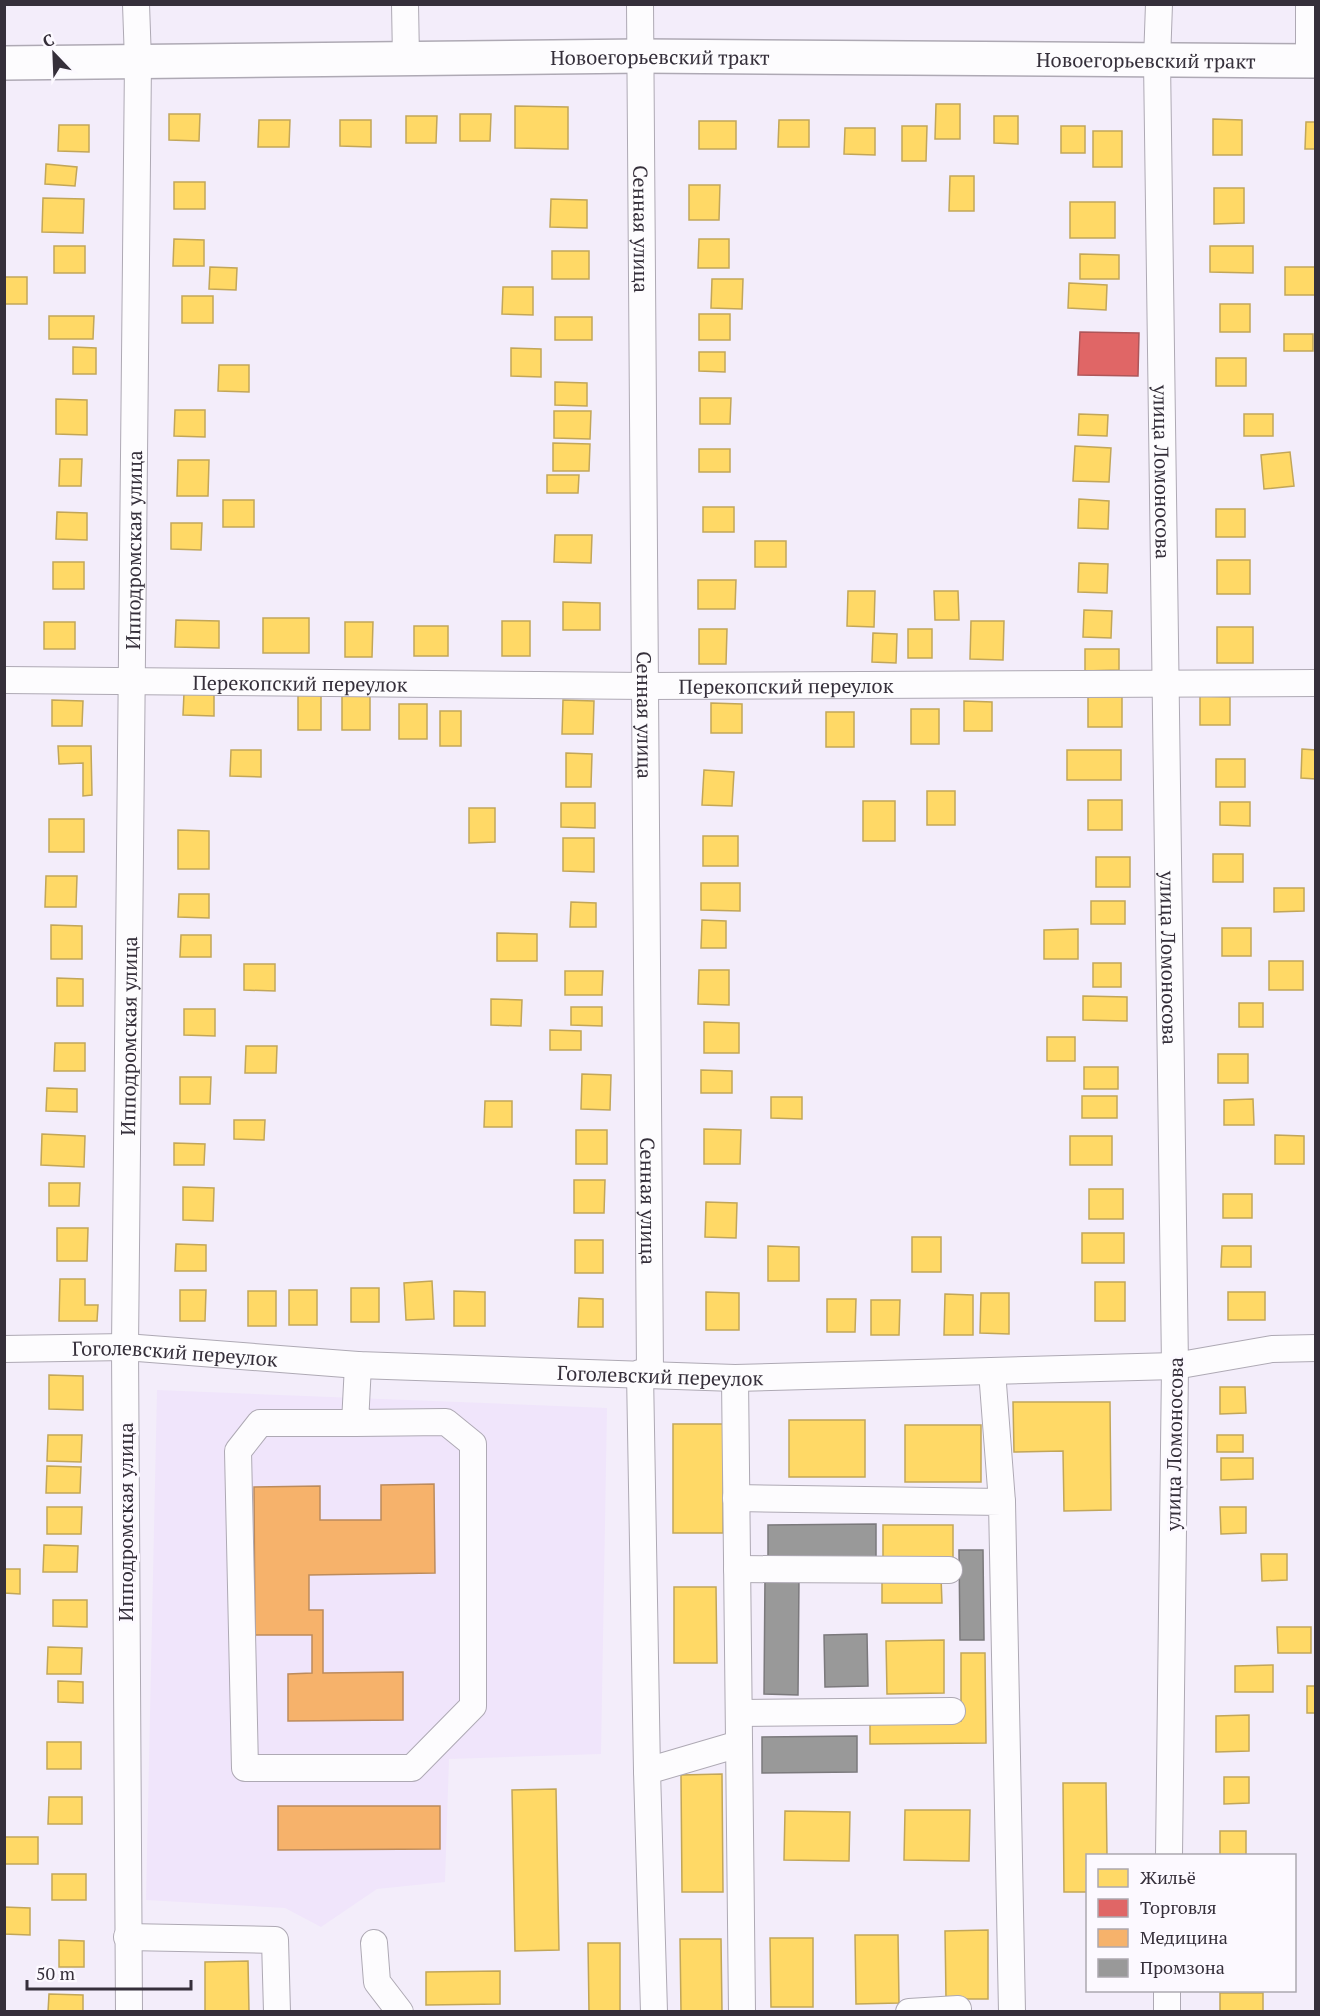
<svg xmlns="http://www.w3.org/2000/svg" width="1320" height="2016" viewBox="0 0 1320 2016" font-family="'PT Serif',serif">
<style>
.built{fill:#f0e5fb}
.homes{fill:#ffd966;stroke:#c2a659;stroke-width:1.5}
.shops{fill:#e06666;stroke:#ad5659;stroke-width:1.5}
.health{fill:#f6b26b;stroke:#bc8b5c;stroke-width:1.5}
.industry{fill:#999;stroke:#7b797c;stroke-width:1.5}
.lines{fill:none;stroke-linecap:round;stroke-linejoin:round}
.minor-casing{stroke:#aea9b4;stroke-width:28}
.major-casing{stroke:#aea9b4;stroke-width:36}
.minor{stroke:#fdfcfe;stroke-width:26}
.major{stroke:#fdfcfe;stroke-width:33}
.labels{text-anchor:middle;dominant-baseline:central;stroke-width:6;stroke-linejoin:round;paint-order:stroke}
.street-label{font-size:20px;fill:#352f3a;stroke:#fcf9ff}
</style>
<rect width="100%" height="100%" fill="#f3edfa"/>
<!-- built -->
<path class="built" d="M157 1390 607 1408 601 1754 449 1759 445 1882 377 1889 321 1927 285 1908 146 1900Z"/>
<!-- homes -->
<path class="homes" d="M936 104H960V139H935Z
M515 106 568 107V149L515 148Z
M169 114H200L199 141 169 140Z
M460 114H491L490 141H460Z
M406 116H437L436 143H406Z
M994 116H1018V144L994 143Z
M1213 119 1242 120V155H1213Z
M259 120H290L289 147H258Z
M340 120H371V147L340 146Z
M779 120H809V147H778Z
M699 121H736V149H699Z
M1306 122H1316V149H1305Z
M59 125H89V152L58 151Z
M902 126H927L926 161H902Z
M1061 126H1085V153H1061Z
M845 128H875V155L844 154Z
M1093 131H1122V167H1093Z
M46 164 77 167 75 186 45 184Z
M950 176H974V211H949Z
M174 182H205V209H174Z
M689 185H720L719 220H689Z
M1214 188H1244V223L1214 224Z
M43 198 84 199 83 233 42 232Z
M551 199 587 200V228L550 227Z
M1070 202H1115V238H1070Z
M174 239 204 240V266H173Z
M699 239H729V268H698Z
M54 246H85V273H54Z
M1210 246H1253V273L1210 272Z
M552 251H589V279H552Z
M1080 254 1119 255V279H1080Z
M210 267 237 268 236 290 209 289Z
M1285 267H1315V295H1285Z
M4 277H27V304H4Z
M712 279H743L742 309 711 308Z
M1069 283 1107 285 1106 310 1068 308Z
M503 287H533V315L502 314Z
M182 296H213V323H182Z
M1220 304H1250V332H1220Z
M699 314H730V340H699Z
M49 316H94L93 339H49Z
M555 317H592V340H555Z
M1284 334H1313V351H1284Z
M73 347 96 348V374H73Z
M511 348 541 349V377L511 376Z
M699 352H725V372L699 371Z
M1216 358H1246V386H1216Z
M219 365H249V392L218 391Z
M555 382 587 383V406L555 405Z
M700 398H731L730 424H700Z
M56 399 87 400V435L56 434Z
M175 410H205V437L174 436Z
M554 411H591L590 439 554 438Z
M1079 414 1108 415 1107 436 1078 435Z
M1244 414H1273V436H1244Z
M553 443 590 444 589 471H553Z
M1075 446 1111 448 1109 482 1073 481Z
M699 449H730V472H699Z
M1290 452 1294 486 1264 489 1261 455Z
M60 459H82L81 486H59Z
M178 460H209L208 496H177Z
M547 475H579L578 493H547Z
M1079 499 1109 501 1108 529 1078 528Z
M223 500H254V527H223Z
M703 507H734V532H703Z
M1216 509H1245V537H1216Z
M57 512 87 513V540L56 539Z
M171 523H202L201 550 171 549Z
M555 535H592L591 563 554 562Z
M755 541H786V567H755Z
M1217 560H1250V594H1217Z
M53 562H84V589H53Z
M1079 563 1108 564 1107 593 1078 592Z
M698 580H736L735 609H698Z
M848 591H875L874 627 847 626Z
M934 591H958L959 620H935Z
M563 602 600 603V630H563Z
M1084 610 1112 611 1111 638 1083 637Z
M263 618H309V653H263Z
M176 620 219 621V648L175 647Z
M502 621H530V656H502Z
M971 621H1004L1003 660 970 659Z
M44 622H75V649H44Z
M345 622H373L372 657H345Z
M414 626H448V656H414Z
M1217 627H1253V663H1217Z
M699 629H727L726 664H699Z
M908 629H932V658H908Z
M873 633 897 634 896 663 872 662Z
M1085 649H1119V670L1085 671Z
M184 693H214V716L183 715Z
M298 695H321V730H298Z
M342 696H370V730H342Z
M1200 696 1230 697V725H1200Z
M1088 697H1122V727H1088Z
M52 700 83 701 82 726H52Z
M563 700 594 701 593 734H562Z
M964 701 992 702V731H964Z
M711 703 742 704V733H711Z
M399 704H427V739H399Z
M911 709H939V744H911Z
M440 711H461V746H440Z
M826 712H854V747H826Z
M58 746H91L92 795 83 796V763L59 764Z
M1302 749 1316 750V779L1301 778Z
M231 750H261V777L230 776Z
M1067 750H1121V780H1067Z
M566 753 592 754 591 787H566Z
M1216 759H1245V787H1216Z
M704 770 734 772 732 806 702 805Z
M927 791H955V825H927Z
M1088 800H1122V830H1088Z
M863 801H895V841H863Z
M1220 802H1250V826L1220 825Z
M561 803H595V828L561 827Z
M469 808H495V842L469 843Z
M49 819H84V852H49Z
M178 830 209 831V869H178Z
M703 836H738V866H703Z
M563 838H594V872L563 871Z
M1213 854H1243V882H1213Z
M1096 857H1130V887H1096Z
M46 876H77L76 907H45Z
M701 883H740V911L701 910Z
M1274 888H1304V911L1274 912Z
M179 894H209V918L178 917Z
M1091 901H1125V924H1091Z
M571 902 596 903V927H570Z
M702 920 726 921V948H701Z
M51 925 82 926V959H51Z
M1222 928H1251V956H1222Z
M1078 929V959H1044V930Z
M497 933 537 934V961H497Z
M181 935H211V957H180Z
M1269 961H1303V990H1269Z
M1093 963H1121V987H1093Z
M244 964H275V991L244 990Z
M699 970H729V1005L698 1004Z
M565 971H603L602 995H565Z
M57 978 83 979V1006H57Z
M1083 996 1127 997V1021L1083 1020Z
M491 999 522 1000 521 1026 491 1025Z
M1239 1003H1263V1027H1239Z
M571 1007H602V1026L571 1025Z
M184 1009H215V1036L184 1035Z
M704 1022 739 1023V1053H704Z
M550 1030 581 1031V1050H550Z
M1047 1037H1075V1061H1047Z
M55 1043H85V1071H54Z
M246 1046H277L276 1073H245Z
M1218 1054H1248V1083H1218Z
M1084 1067H1118V1089H1084Z
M701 1070 732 1071V1093H701Z
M582 1074 611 1075 610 1110 581 1109Z
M180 1077H211L210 1104H180Z
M47 1088 77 1089V1112L46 1111Z
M1082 1096H1117V1118H1082Z
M771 1097H802V1119L771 1118Z
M1253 1099 1254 1125H1224V1100Z
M485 1101H512V1127H484Z
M234 1120H265L264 1140 234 1139Z
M704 1129 741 1130 740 1164H704Z
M576 1130H607V1164H576Z
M42 1134 85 1136 84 1167 41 1165Z
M1275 1135 1304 1136V1164H1275Z
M1070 1136H1112V1165H1070Z
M174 1143 205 1144 204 1165H174Z
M574 1180H605L604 1213H574Z
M49 1183H80L79 1206H49Z
M183 1187 214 1188 213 1221 183 1220Z
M1089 1189H1123V1219H1089Z
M1223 1194H1252V1218H1223Z
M706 1202 737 1203 736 1238 705 1237Z
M57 1228H88L87 1261H57Z
M1082 1233H1124V1263H1082Z
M912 1237H941V1272H912Z
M575 1240H603V1273H575Z
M176 1244 206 1245V1271H175Z
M768 1246 799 1247V1281H768Z
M1222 1246H1251V1267H1221Z
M60 1279H85V1305H98L97 1321H59Z
M432 1281 434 1319 406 1320 404 1283Z
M1095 1282H1125V1321H1095Z
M351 1288H379V1322H351Z
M180 1290H206L205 1321H180Z
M289 1290H317V1325H289Z
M248 1291H276V1326H248Z
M454 1291 485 1292V1326H454Z
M706 1292 739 1293V1330H706Z
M1228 1292H1265V1320H1228Z
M981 1293H1009V1334L980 1333Z
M945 1294 973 1295V1335H944Z
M579 1298 603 1299V1327H578Z
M827 1299H856L855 1332H827Z
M871 1300H900L899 1335H871Z
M49 1375 83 1376V1410L49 1409Z
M1220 1387H1245L1246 1413 1220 1414Z
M1013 1402H1110L1111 1510 1064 1511 1063 1451 1014 1452Z
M789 1420H865V1477H789Z
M673 1424H723V1533H673Z
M905 1425H981V1482H905Z
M48 1435H82L81 1462 47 1461Z
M1217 1435H1243V1452H1217Z
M1221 1458H1253V1479L1221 1480Z
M47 1466 81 1467 80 1493H46Z
M47 1507H82L81 1534H47Z
M1220 1507H1246V1533L1221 1534Z
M883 1525H953V1559L883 1560Z
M44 1545 78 1546 77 1572H43Z
M1261 1554H1287V1580L1262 1581Z
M4 1569H20V1594L4 1593Z
M882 1577H941L942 1603H882Z
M674 1587H716L717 1663H674Z
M53 1600H87V1627L53 1626Z
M1277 1627H1311V1653H1278Z
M944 1640V1693L887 1694 886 1641Z
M48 1647 82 1648 81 1674H47Z
M961 1653H985L986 1743 870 1744V1722L961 1721Z
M1273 1665V1692H1235V1666Z
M58 1681 83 1682V1703L58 1702Z
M1307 1686H1316V1713H1307Z
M1249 1715V1751L1216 1752V1716Z
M47 1742H81V1769H47Z
M722 1774 723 1892H682L681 1775Z
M1224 1777H1249V1803L1224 1804Z
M1063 1783H1106L1107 1856H1088V1892H1064Z
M556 1789 559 1950 515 1951 512 1790Z
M49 1797H82V1824H48Z
M905 1810H970L969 1861 904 1860Z
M785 1811 850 1812 849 1861 784 1860Z
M1220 1831H1246V1856H1220Z
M4 1837H38V1864H4Z
M52 1874H86V1900H52Z
M4 1907 30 1908V1935L4 1934Z
M988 1930V1999H946L945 1931Z
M855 1935H898L899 2003 856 2004Z
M770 1938H813V2007H771Z
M680 1939H721L722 2012H681Z
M59 1940 84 1941V1967H59Z
M588 1943H620V2012H589Z
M248 1961 249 2012H205V1962Z
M500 1971V2004L426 2005V1972Z
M1220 1993H1263V2012H1220Z
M49 1994 83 1995V2012H48Z"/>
<!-- shops -->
<path class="shops" d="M1080 332 1139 333 1138 376 1078 375Z"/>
<!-- health -->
<path class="health" d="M434 1484 435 1573 309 1575V1610H323V1673L403 1672V1720L288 1721V1674L312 1673V1635H255L254 1487 320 1486V1520H381V1485Z
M278 1806H440V1849L278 1850Z"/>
<!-- industry -->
<path class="industry" d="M876 1524V1558L768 1559V1525Z
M959 1550H983L984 1640H960Z
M765 1576H799L798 1695 764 1694Z
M867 1634 868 1686 825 1687 824 1635Z
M857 1736V1772L762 1773V1737Z"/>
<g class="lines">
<!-- minor casing -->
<g class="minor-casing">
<g id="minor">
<path d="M405 4 406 58"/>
<path id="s1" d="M640 4 650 1373"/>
<path id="s2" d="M1159 4 1157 61 1175 1366 1169 1856"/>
<path d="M1309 4V61"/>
<path id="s3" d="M4 680 647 686 1316 683"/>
<path id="s4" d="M4 1349 125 1347 358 1365 735 1378 1175 1366 1272 1349 1316 1348"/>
<path d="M992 1371 1002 1502"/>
<path d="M640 1373 647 1771"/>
<path d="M735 1378 742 2012"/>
<path d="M355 1423 446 1422 473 1444V1706L412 1768H245L238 1451 260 1423H355L358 1365"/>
<path d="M736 1498 1002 1502 1012 2012"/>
<path d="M737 1569 949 1570"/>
<path d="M739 1713 952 1711"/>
<path d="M127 1937 275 1940 277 2012"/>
<path d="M374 1943 377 1982 400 2012"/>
<path id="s5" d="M129 2012 125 1347 138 61 136 4"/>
<path d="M654 2012 647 1771 739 1744"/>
<path d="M909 2012 958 2009"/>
<path d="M1167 2012V1990"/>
</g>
</g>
<!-- major casing -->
<g class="major-casing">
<g id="major">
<path id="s6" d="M4 63 642 56 1316 61"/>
</g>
</g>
<!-- minor -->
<use href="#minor" class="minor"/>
<!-- major -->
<use href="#major" class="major"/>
</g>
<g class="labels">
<!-- street labels -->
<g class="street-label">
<text stroke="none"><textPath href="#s6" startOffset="656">Новоегорьевский тракт</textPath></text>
<text stroke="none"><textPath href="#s6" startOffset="1142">Новоегорьевский тракт</textPath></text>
<text stroke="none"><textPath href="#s1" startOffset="225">Сенная улица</textPath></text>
<text stroke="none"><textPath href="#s2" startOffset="468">улица Ломоносова</textPath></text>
<text stroke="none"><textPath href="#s5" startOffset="1462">Ипподромская улица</textPath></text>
<text stroke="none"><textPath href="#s3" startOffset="296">Перекопский переулок</textPath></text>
<text stroke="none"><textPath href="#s3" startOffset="782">Перекопский переулок</textPath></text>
<text stroke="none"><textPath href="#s1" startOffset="711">Сенная улица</textPath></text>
<text stroke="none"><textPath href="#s2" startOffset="954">улица Ломоносова</textPath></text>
<text stroke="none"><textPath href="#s5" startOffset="976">Ипподромская улица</textPath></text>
<text stroke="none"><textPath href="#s1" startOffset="1197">Сенная улица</textPath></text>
<text stroke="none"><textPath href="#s4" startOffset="171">Гоголевский переулок</textPath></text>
<text stroke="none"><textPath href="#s4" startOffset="657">Гоголевский переулок</textPath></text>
<text transform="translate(1174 1444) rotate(-89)">улица Ломоносова</text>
<text transform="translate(125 1522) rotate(-90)">Ипподромская улица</text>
</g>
</g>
<!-- border -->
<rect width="1320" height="2016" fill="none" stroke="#352f3a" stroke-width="12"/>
<!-- legend -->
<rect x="1086" y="1854" width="210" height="138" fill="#fcf9ff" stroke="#aca8b0" stroke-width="1.5"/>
<rect x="1098" y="1869" width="30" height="18" fill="#ffd966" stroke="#aca8b0" stroke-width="1.5"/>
<text x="1140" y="1884" font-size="18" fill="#352f3a">Жильё</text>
<rect x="1098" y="1899" width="30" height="18" fill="#e06666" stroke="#aca8b0" stroke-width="1.5"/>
<text x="1140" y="1914" font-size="18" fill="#352f3a">Торговля</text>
<rect x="1098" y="1929" width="30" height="18" fill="#f6b26b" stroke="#aca8b0" stroke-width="1.5"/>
<text x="1140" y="1944" font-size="18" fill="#352f3a">Медицина</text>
<rect x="1098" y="1959" width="30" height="18" fill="#999999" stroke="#aca8b0" stroke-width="1.5"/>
<text x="1140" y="1974" font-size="18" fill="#352f3a">Промзона</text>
<!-- north arrow -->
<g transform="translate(54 54) rotate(337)" stroke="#fcf9ff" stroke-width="4.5" paint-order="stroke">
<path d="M0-4.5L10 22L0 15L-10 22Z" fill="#352f3a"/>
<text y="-9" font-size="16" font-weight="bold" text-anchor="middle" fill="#352f3a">С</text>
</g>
<!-- scale -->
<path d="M27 1980v9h164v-9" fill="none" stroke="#352f3a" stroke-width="3"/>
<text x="36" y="1980" font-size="18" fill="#352f3a" stroke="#fcf9ff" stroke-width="4.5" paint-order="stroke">50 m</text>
</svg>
